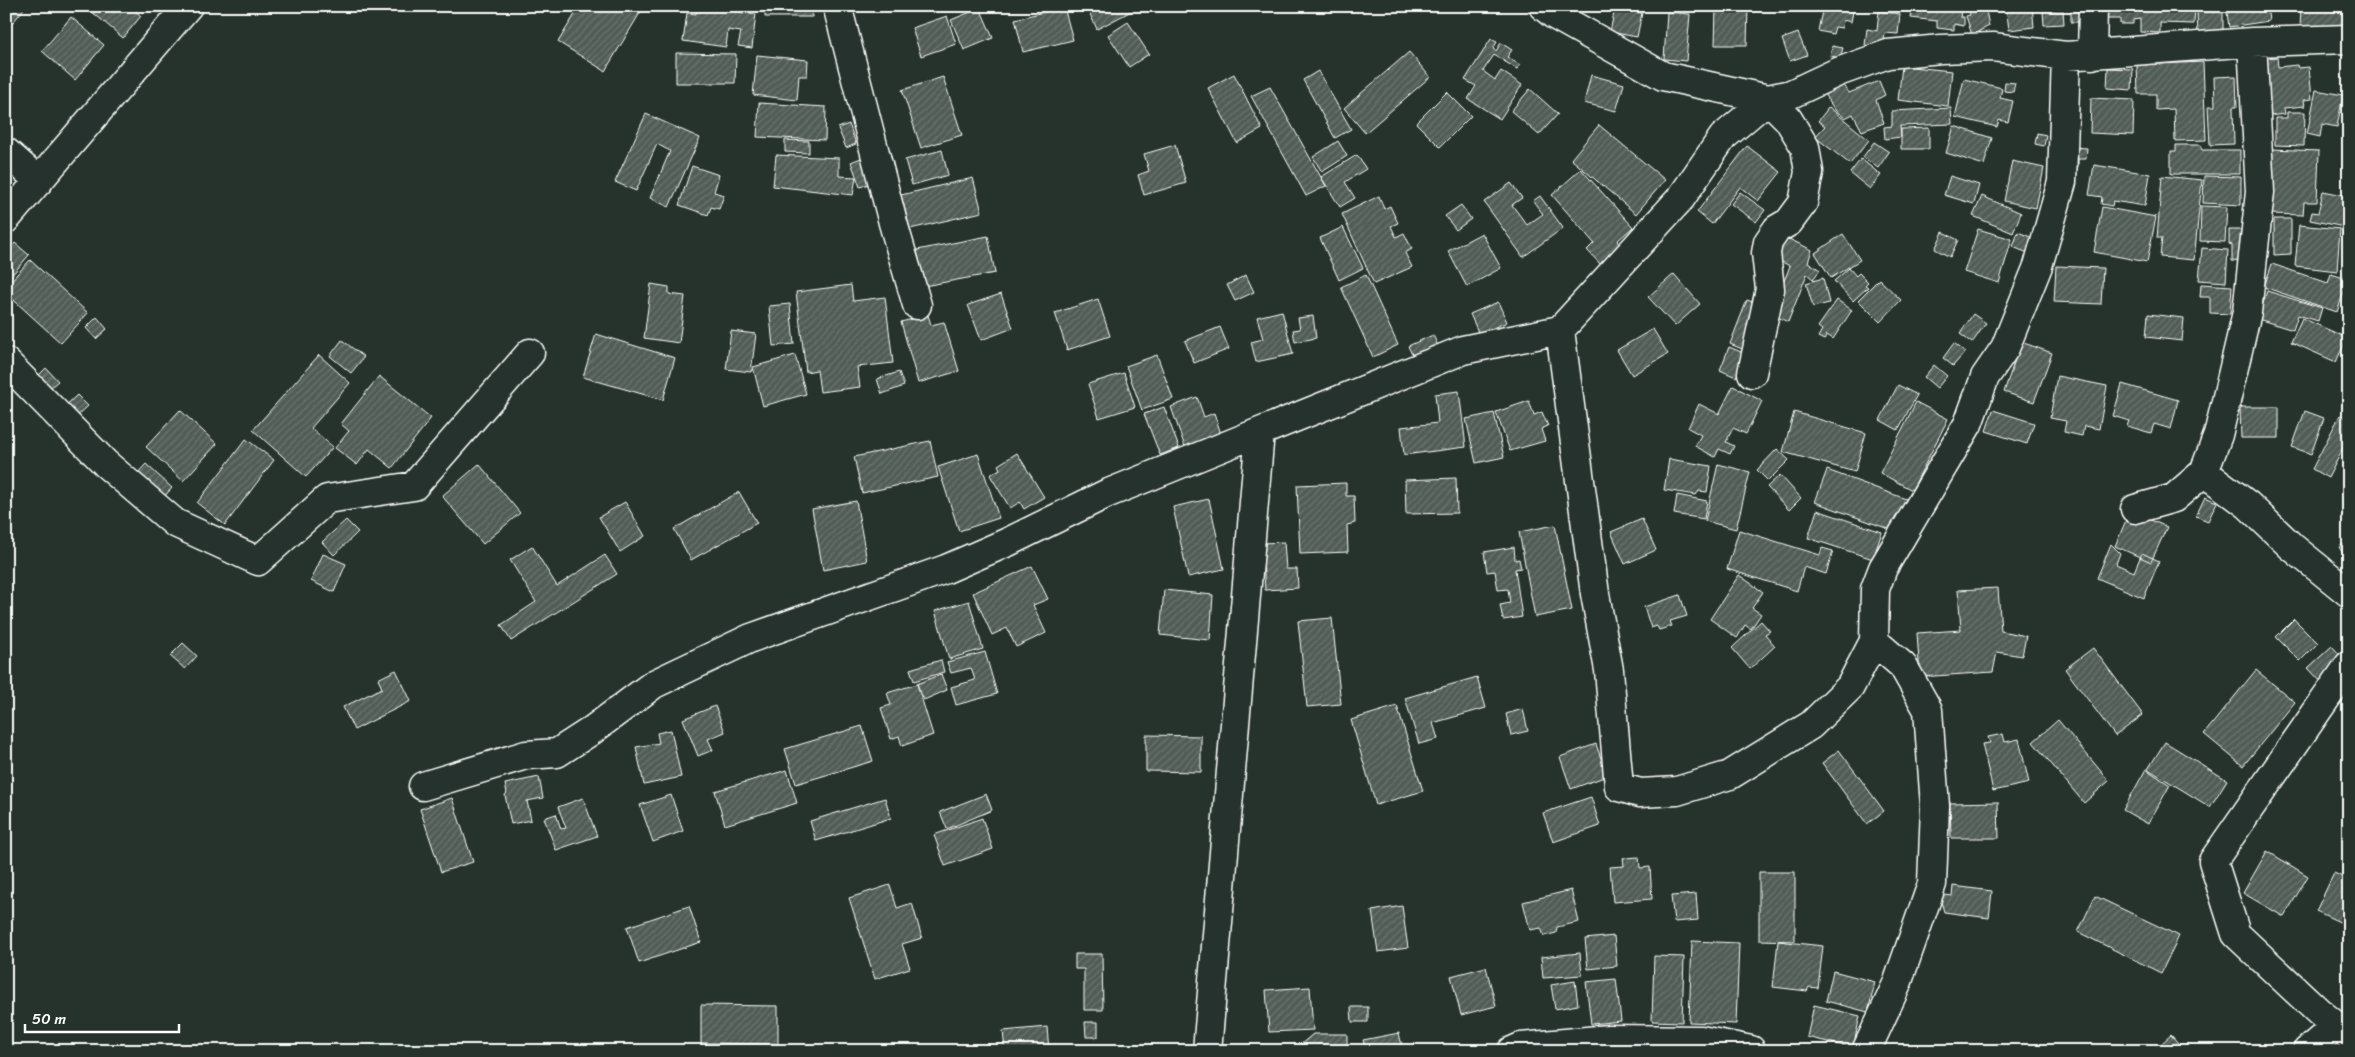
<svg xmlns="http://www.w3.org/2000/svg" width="2355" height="1057" viewBox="0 0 2355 1057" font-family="Sriracha,sans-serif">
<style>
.building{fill:url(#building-hatch);stroke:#fff}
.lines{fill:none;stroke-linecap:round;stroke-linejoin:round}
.minor-casing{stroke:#fff;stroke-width:31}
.minor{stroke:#26332d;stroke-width:28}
</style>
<defs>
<pattern id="building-hatch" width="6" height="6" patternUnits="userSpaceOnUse" patternTransform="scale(1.25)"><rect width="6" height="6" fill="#515c57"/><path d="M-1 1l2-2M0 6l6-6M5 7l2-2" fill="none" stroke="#6b7470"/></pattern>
</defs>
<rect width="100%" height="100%" fill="#26332d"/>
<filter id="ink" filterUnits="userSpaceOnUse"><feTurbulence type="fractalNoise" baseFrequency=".02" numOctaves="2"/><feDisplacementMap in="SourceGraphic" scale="10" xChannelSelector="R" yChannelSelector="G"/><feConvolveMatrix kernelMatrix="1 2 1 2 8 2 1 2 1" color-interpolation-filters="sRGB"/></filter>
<g filter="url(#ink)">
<!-- building -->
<path class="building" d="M6 6H26L6 31Z
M85 6H130L141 16 123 38Z
M580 6H639L643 8 605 71 558 42Z
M697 6 756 14 752 48 738 46 741 32 728 30 726 47 683 41 687 13 696 14Z
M765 6H812V17H765Z
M1102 6H1141L1097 29 1090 14 1103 8Z
M1716 6H1748L1747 45H1715Z
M1823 6H1854L1851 22 1843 20 1842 28 1835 27 1833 34 1818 31Z
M1913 6H1962L1960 17H1964V26L1954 24V30L1937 28V21L1911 18Z
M1968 6H1985L1989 26 1972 35 1966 16 1970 15Z
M2006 6H2032L2034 27 2009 30Z
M2071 6H2083V22H2071Z
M2102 6H2195L2194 24 2160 23V33L2140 32V19L2133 20V24H2120V19H2102Z
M2198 6H2224V8L2198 9Z
M2226 6H2267L2269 21 2229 27Z
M2301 6H2349V23H2345V31L2300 29Z
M1064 7 1073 40 1023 52 1015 19Z
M980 8 993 38 964 50 951 20Z
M1615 8 1642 13 1637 37 1610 32Z
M2063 10 2064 24 2044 25 2043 11Z
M1879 11 1900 14 1898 34 1885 33 1883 48 1865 45 1867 29 1877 31Z
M1667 12 1690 14 1686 61 1664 59Z
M2197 12H2223V35H2198Z
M947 16 956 44 921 56 912 28Z
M71 17 104 45 75 80 42 51Z
M1128 22 1149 54 1129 67 1108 35Z
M1798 33 1807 55 1790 61 1782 39Z
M1491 39 1497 42 1493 49 1496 51 1501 43 1512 50 1507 57 1520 65 1517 69 1494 55 1483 71 1495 80 1501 71 1522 85 1500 119 1468 99 1476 86 1465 80Z
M1832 46 1843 48 1840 58 1830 56Z
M1409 52 1430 77 1365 133 1344 108Z
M676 53 736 54 735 83H676Z
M757 55 808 60 807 76H799L797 100 753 95Z
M2277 57 2278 67 2297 65 2298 68 2309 67 2312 99 2304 100 2305 106 2284 108 2285 114 2261 117 2266 58Z
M2203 62 2206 140 2175 141 2174 109 2156 110V94H2138L2137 65Z
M1902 66 1952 71 1948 106 1898 100Z
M2108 68 2133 69 2132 90 2107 88Z
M1318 71 1351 129 1335 138 1303 80Z
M1234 74 1262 129 1237 143 1208 88Z
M1591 75 1624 84 1616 111 1584 103Z
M2236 76 2237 107H2233L2234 144 2210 145 2208 106H2215L2214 77Z
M943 77 962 135 921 148 902 90Z
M1964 79 2002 88 2000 98 2013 101 2008 122 1999 120 1997 127 1955 117Z
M1879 81 1885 95 1876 100 1884 123 1862 131 1853 114 1845 118 1835 110 1824 94 1842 82 1849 93Z
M2005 82 2015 83 2013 92 2004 91Z
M1270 87 1326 186 1306 196 1251 96Z
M1530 89 1558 114 1539 135 1511 111Z
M2316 90 2343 95 2337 127 2322 124 2320 137 2307 134Z
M1447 92 1471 116 1440 147 1416 123Z
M2091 98 2134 100 2133 135 2090 133Z
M759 103 826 107 825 140 757 137Z
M1829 107 1869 140 1850 164 1815 137 1825 126 1818 121Z
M1951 108 1952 124 1900 126 1901 137 1885 139 1884 127 1892 126V111Z
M2287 112H2305L2304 146 2275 145V118H2287Z
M646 114 700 138 669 207 650 198 670 151 657 144 636 191 615 182Z
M849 124 856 144 846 148 838 128Z
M1599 125 1665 180 1636 214 1571 159Z
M1954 126 1992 138 1984 165 1946 153Z
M1929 128V149H1901V129Z
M2037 133 2046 135 2044 146 2035 144Z
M785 140 809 141V153L785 152Z
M1338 141 1347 156 1322 172 1313 157Z
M1874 142 1889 152 1878 168 1863 157Z
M1175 145 1186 183 1144 195 1138 175 1149 171 1144 154Z
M2176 145H2200L2202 150H2240V174H2171V151H2176Z
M1747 146 1781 172 1758 201 1740 187 1712 224 1697 212Z
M2072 147 2087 148 2086 159H2078V167H2071Z
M2272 149 2319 151 2317 202H2304L2303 215 2269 214Z
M942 150 948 175 912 185 905 160Z
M776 155 839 158V176L856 177 853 195 773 186Z
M1357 155 1366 169 1345 182 1355 198 1340 207 1321 177Z
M861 158 871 183 860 187 851 162Z
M1861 159 1881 175 1870 189 1850 173Z
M2012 161 2044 168 2036 208 2004 201Z
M2094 165 2150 174 2145 206 2113 201 2112 206 2101 204 2102 197 2089 195Z
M692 166 719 175 714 192 724 195 719 209 711 207 708 215 679 205Z
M1581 169 1633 227 1617 241 1623 249 1603 267 1587 250 1594 243 1552 195Z
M1950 176 1979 185 1974 204 1944 195Z
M2162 176 2202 180 2194 260 2160 257 2162 238H2157Z
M2204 176 2241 177V205L2203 203Z
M973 178 982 212 910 229 901 195Z
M1511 183 1522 198 1512 205 1527 225 1543 214 1533 201 1540 196 1563 228 1523 257 1484 202Z
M2323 191 2349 196V228L2310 220 2312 212 2318 213Z
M1740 192 1765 210 1756 222 1731 204Z
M1379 196 1384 209 1390 206 1398 223 1391 226 1396 237 1404 233 1412 249 1405 253 1412 267 1374 284 1342 214Z
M1982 196 2021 213 2013 233 1973 216Z
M1461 205 1471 219 1456 230 1445 216Z
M2201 206 2227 207 2225 242 2200 241Z
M2102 207 2156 217 2147 262 2094 252Z
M2274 219H2291V254L2274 255Z
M2299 225 2340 229 2337 271 2295 266Z
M1343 227 1363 268 1339 280 1320 238Z
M1978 229 2012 239 1999 283 1964 272Z
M2229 230H2245L2244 262 2232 261V245L2229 244Z
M1943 232 1958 240 1950 257 1935 249Z
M2018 232 2033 238 2028 253 2013 247Z
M1482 233 1501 268 1467 287 1448 251Z
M1843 234 1860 260 1831 278 1815 253Z
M988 236 995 273 924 286 917 250Z
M1783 236 1812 250 1808 262 1820 270 1813 279 1807 274 1788 322 1771 314 1790 266 1772 257Z
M15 243 29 255 6 282V254Z
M2202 248 2228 250 2226 282 2199 280Z
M2349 253V279L2344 277Z
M30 260 88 313 61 343 6 293V286Z
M2272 264 2328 283 2331 274 2344 278 2342 285 2346 286 2337 312 2264 287Z
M2056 266 2103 268 2101 304 2054 302Z
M1849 268 1856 276 1859 273 1868 282 1865 285 1868 287 1853 301 1834 281Z
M1674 274 1700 304 1675 326 1648 297Z
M1246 275 1254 292 1235 301 1227 285Z
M1366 275 1398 345 1373 357 1341 287Z
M1823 278 1829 303 1813 307 1806 283Z
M1879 279 1901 300 1880 322 1858 300Z
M651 284 669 287V294L685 296 679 343 644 338Z
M2201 284 2232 286 2230 314 2210 313V297H2200Z
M851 285 853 301 885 297 893 363 857 367 860 387 820 392 817 370 806 372 796 292Z
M2267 291 2322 308 2318 321 2298 315 2293 330 2258 319Z
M1001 294 1013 328 981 340 968 305Z
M1098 299 1110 336 1067 350 1055 313Z
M1747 300 1764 306 1747 351 1730 344Z
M1837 300 1852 310 1833 339 1827 335 1824 340 1818 337 1822 330 1818 327Z
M1498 302 1507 322 1479 334 1470 314Z
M790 304 794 344 773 346 769 306Z
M1282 311 1293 354 1256 362 1251 342 1263 339 1257 317Z
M1973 314 1986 323 1972 343 1960 334Z
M2148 314 2184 318 2182 341 2146 337Z
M928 315 931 325 944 322 959 371 918 383 901 322Z
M1313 316 1316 338 1295 342 1293 330 1300 329 1298 318Z
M97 317 107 329 96 339 86 328Z
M2302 318 2347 338 2336 362 2291 342Z
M1220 327 1229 349 1194 363 1185 341Z
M1653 329 1668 354 1632 375 1617 350Z
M731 331 756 334 751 372 726 369Z
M596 334 675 358 663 400 583 377Z
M1433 335 1439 348 1414 359 1408 346Z
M342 340 364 357 351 373 330 356Z
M2021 342 2052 353 2034 402 2004 392Z
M1954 343 1965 352 1953 366 1943 358Z
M1729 347 1746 354 1736 377 1720 370Z
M319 355 350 383 311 428 333 447 306 477 253 430Z
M795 355 806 394 763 406 753 367Z
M1157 355 1173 399 1142 410 1126 366Z
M1934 365 1947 376 1937 388 1924 377Z
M46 368 58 381 43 394 32 382Z
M899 372 904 386 882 394 877 379Z
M1124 373 1135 407 1099 418 1088 384Z
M379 376 431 418 392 468 369 449 357 465 335 448 349 431 341 424Z
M2057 376 2107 386 2099 429 2084 426 2082 436 2064 432 2066 421 2050 418Z
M2122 384 2178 400 2171 429 2154 424 2151 433 2127 426 2129 421 2113 416Z
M1898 385 1917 395 1898 430 1880 420Z
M1733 386 1762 401 1746 434 1733 428 1726 442 1734 446 1730 454 1719 449 1715 457 1695 446 1701 435 1688 428 1699 404 1719 414Z
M1459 391 1466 447 1404 455 1401 427 1438 423 1435 394Z
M77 395 88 406 73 420 62 409Z
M1197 397 1204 417 1214 413 1221 434 1185 447 1171 407Z
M1529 401 1534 415 1542 412 1548 426 1541 429 1545 441 1510 451 1496 412Z
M1916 402 1948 419 1912 490 1880 473Z
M1164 407 1179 448 1160 455 1144 414Z
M2240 407H2279V438H2241Z
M180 410 217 444 183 481 146 447Z
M1993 410 2034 423 2027 444 1986 431Z
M2305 411 2324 418 2311 454 2292 447Z
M1794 412 1866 433 1855 472 1783 452Z
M1494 413 1504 457 1476 463 1466 419Z
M2340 415 2349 419V437L2328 478 2312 469Z
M246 439 274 460 225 525 197 503Z
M930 441 938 477 862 493 854 457Z
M1777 449 1789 460 1768 481 1757 470Z
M1017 453 1044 497 1024 509 1020 502 1010 508 990 475 1000 469 998 465Z
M978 454 999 518 959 531 938 467Z
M1669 459 1711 466 1707 492 1699 491 1696 495 1664 490Z
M146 464 172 488 161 500 135 476Z
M479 464 520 513 483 544 442 496Z
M1718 464 1750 472 1736 529 1705 521Z
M1827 470 1906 499 1894 531 1815 502Z
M1780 475 1801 498 1789 510 1767 487Z
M1456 478 1457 513 1406 514 1405 480Z
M1346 483V496H1354L1355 523 1347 525 1348 552 1300 554 1297 485Z
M739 492 757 523 691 560 674 529Z
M1677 495 1707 501 1704 519 1674 514Z
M2205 497 2217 502 2208 521 2196 516Z
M1209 499 1224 569 1188 577 1173 507Z
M856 501 867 561 823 570 812 509Z
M625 502 645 536 620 552 599 517Z
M1817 510 1882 532 1873 559 1808 538Z
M2130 511 2167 527 2151 562 2115 546Z
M1642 519 1656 550 1625 564 1611 532Z
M346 520 358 532 334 555 322 542Z
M1555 525 1572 610 1535 617 1519 532Z
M1739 530 1820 555 1822 548 1833 551 1826 574 1804 567 1797 591 1727 569Z
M2349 541V563L2339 547Z
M1284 542 1286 569H1297L1298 588 1265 590 1262 543Z
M2111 544 2120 553 2116 564 2134 572 2142 553 2159 561 2144 598 2097 578Z
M532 546 557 586 605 555 617 574 511 641 501 625 536 602 510 560Z
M1514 547 1515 560 1519 559 1521 568 1515 569 1522 617 1503 620 1500 605 1510 603 1508 589 1498 590 1495 571 1487 572 1484 552Z
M323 554 346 564 334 592 311 581Z
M1032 566 1048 599 1033 605 1046 633 1016 647 1007 628 992 635 973 593Z
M1739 575 1763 592 1752 608 1761 614 1751 629 1745 625 1737 638 1710 619Z
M1998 588 2001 631 2026 636 2022 656 1997 652 1993 672 1920 677 1917 633 1961 630 1958 590Z
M1164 590 1213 595 1210 640 1160 635Z
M1680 595 1687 616 1670 621 1672 626 1659 630 1657 626 1651 628 1644 607Z
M969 601 983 649 949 659 935 611Z
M1332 618 1341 704 1307 707 1298 621Z
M2294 619 2318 643 2300 661 2276 637Z
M1761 621 1770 631 1765 634 1775 646 1750 669 1732 648Z
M183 643 197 656 185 669 170 656Z
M2332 646 2349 665 2323 684 2308 668Z
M2093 648 2143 715 2115 736 2065 669Z
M985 652 997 694 956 705 951 687 975 680 971 668 951 673 947 662Z
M941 660 944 672 914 681 910 669Z
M396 670 411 701 354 730 343 707 382 688 378 679Z
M2256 670 2295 702 2243 766 2204 734Z
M941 674 947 690 924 700 917 684Z
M1477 677 1486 708 1433 723 1438 739 1419 744 1405 698Z
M917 684 933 735 902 746 899 736 891 739 881 708 891 705 887 693Z
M715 706 725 732 708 739 713 750 698 756 683 719Z
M1397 706 1423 791 1376 805 1351 720Z
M1523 709 1528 731 1511 735 1506 714Z
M2058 720 2109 781 2084 803 2033 742Z
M862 726 873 761 796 784 785 749Z
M671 730 681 777 644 785 636 747 659 743 657 733Z
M2003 734 2005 742 2019 739 2029 783 1993 791 1982 744 1990 743 1988 737Z
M1146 735 1201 736V772L1146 771Z
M2165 742 2227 780 2210 807 2148 769Z
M1596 744 1607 776 1571 789 1560 757Z
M1839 750 1884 811 1867 824 1822 763Z
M2146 769 2170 785 2148 824 2123 810Z
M787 770 797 803 725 825 715 791Z
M539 777 543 798 527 801 531 820 511 824 505 795 507 793 505 784Z
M986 794 992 810 947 829 940 812Z
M671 795 683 831 653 842 640 805Z
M1591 797 1600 826 1553 842 1543 813Z
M452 798 473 862 441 872 420 809Z
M583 798 597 836 556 850 544 818 556 814 561 829 566 828 558 807Z
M885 798 891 818 816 841 810 821Z
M1998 802 1999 838H1951L1950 803Z
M982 818 993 849 945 866 934 835Z
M2267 851 2308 876 2284 917 2243 893Z
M1639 857 1640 868 1650 867 1652 899 1613 902 1610 867 1624 866 1623 858Z
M1759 872H1795V941L1759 940Z
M2334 873 2349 880V935L2341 931 2344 924 2316 911Z
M890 885 897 908 912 903 922 938 902 944 910 968 875 979 849 898Z
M1953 886 1992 891 1989 918 1944 912 1939 894 1952 896Z
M1571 890 1579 922 1557 927 1556 933 1544 936 1541 928 1530 930 1523 902Z
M1696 894 1698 920 1674 922 1671 896Z
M2095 896 2179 936 2161 973 2078 932Z
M689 906 701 942 639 963 627 927Z
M1402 906 1408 948 1378 952 1372 911Z
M1614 936 1617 966 1588 969 1585 939Z
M1692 941 1739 943 1736 1024 1689 1022Z
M1778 941 1823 946 1818 988 1809 987 1807 991 1773 987Z
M1580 953 1582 975 1543 978 1541 957Z
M1075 954H1102L1103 1010H1084V969H1075Z
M1654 956 1684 957 1682 1022 1652 1021Z
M1486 967 1496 1006 1461 1015 1451 976Z
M1833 971 1875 982 1868 1012 1826 1001Z
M1616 979 1621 1021 1591 1024 1586 982Z
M1575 981 1578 1005 1555 1009 1551 985Z
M1310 987 1313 1030 1269 1032 1266 990Z
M701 1005 778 1006V1044L701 1043Z
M1814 1005 1860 1016 1853 1048 1807 1037Z
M1351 1007H1368V1022H1352Z
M1085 1022H1098V1037H1086Z
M1047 1027 1049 1051H1005L1003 1031Z
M1399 1033 1403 1051H1366L1363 1040Z
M1313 1034H1347V1051H1301L1300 1045Z
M2171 1035 2185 1051H2153Z"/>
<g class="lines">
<!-- minor casing -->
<g class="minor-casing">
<path id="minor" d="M840 6 839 13 893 223 917 305
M1543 6 1554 15 1663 76 1768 99 1788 119 1805 147 1809 172 1803 203 1789 222 1777 229 1768 242 1766 253 1770 289 1752 373
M2092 55 2093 6
M6 152 39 181
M6 219 188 6
M1560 330 1595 594 1609 670 1619 787 1640 793 1677 791 1730 775 1811 725 1850 687 1874 641 1875 589 1883 568 1968 424 1985 377 2005 348 2038 266 2062 182 2066 56
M6 362 106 464 175 523 258 561 327 499 414 486 530 353
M2204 472 2248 505 2292 547 2349 593
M2135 509 2174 498 2204 472 2218 435 2247 312 2260 192 2252 42
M2349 665 2213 861 2236 934 2319 1012 2349 1036
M423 786 526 755 557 753 591 731 654 684 751 638 946 569 1008 542 1106 494 1463 350 1560 330 1681 198 1723 137 1768 99 1791 94 1838 72 1888 54 1941 49 1993 47 2066 56 2252 42 2349 39
M1207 1051 1260 432
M1512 1051 1521 1047 1609 1039 1701 1040 1751 1050
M1866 1051 1897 984 1932 884 1935 806 1928 710 1903 666 1874 641
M2307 1051 2336 1026"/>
</g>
<!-- minor -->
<use href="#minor" class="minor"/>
</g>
</g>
<!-- margin -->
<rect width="2355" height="1057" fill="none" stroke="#26332d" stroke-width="25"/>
<rect x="12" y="12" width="2330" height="1032" fill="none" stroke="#fff" stroke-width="2" filter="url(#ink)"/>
<!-- scale -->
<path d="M25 1024v8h154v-8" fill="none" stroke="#ffffff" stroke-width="2.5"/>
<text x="32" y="1024" font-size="15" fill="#ffffff" stroke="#26332d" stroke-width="4" paint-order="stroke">50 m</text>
</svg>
